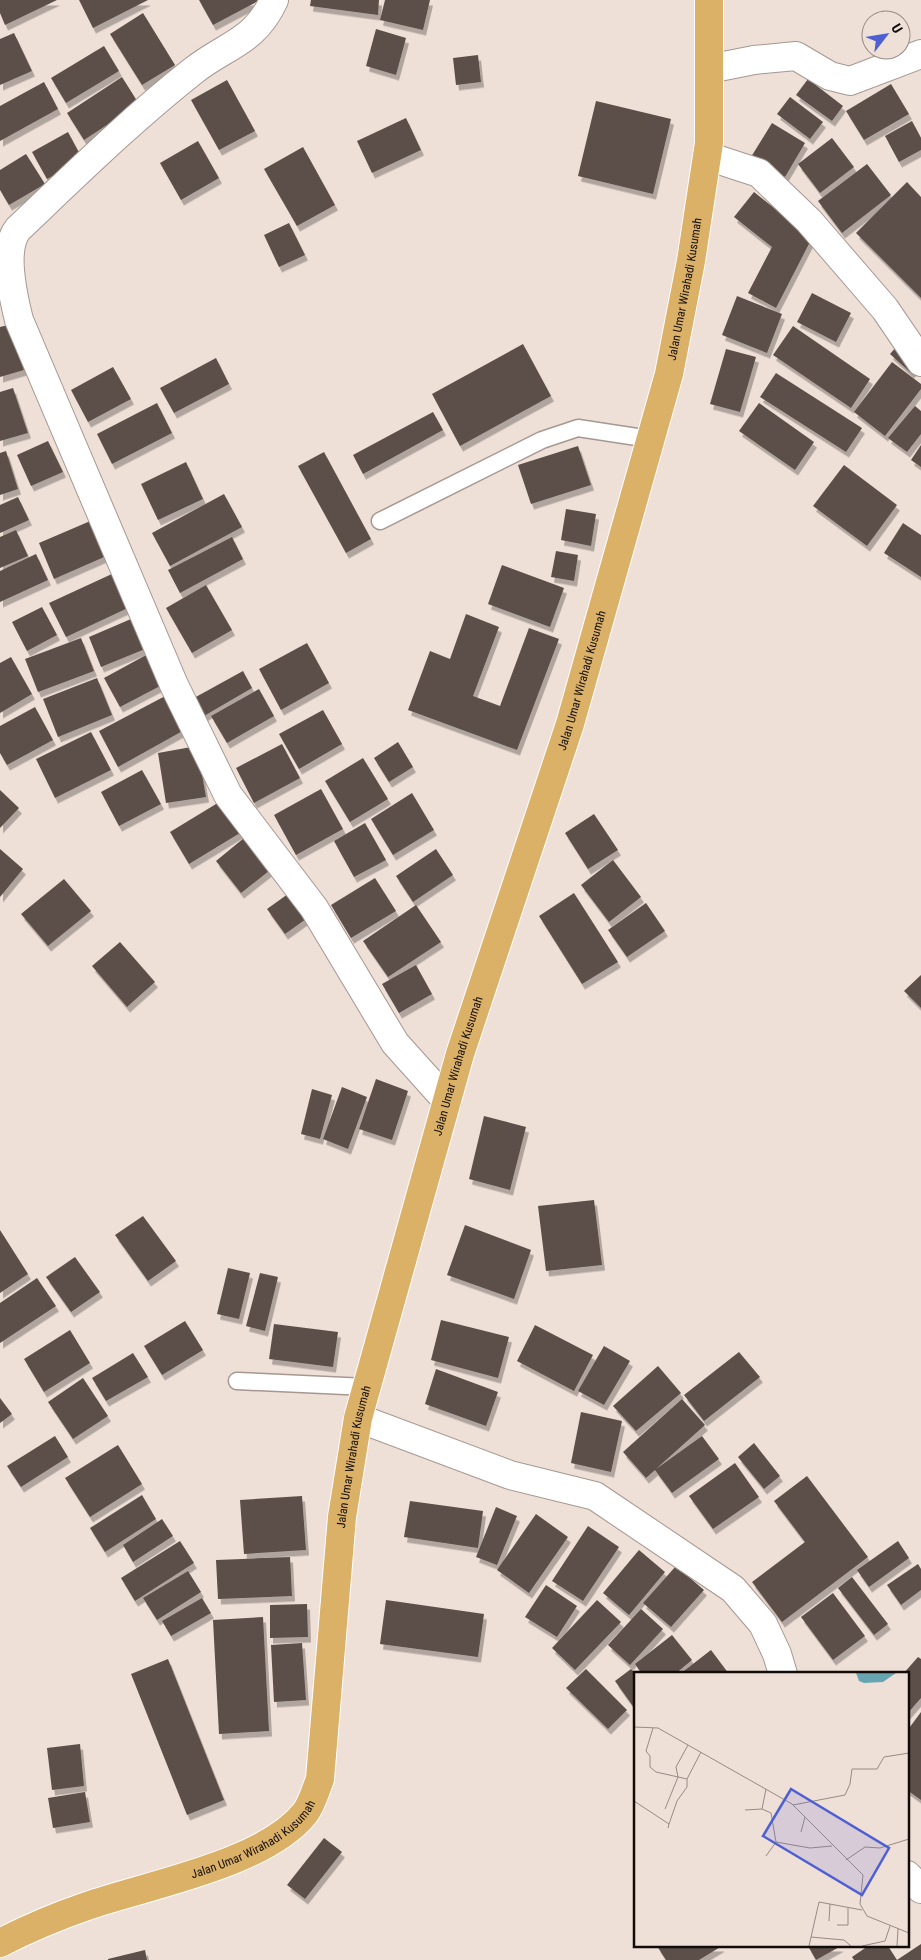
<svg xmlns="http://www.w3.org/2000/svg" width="921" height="1960" viewBox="0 0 921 1960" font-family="'Roboto Condensed',sans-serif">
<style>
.building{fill:#5b4f48;filter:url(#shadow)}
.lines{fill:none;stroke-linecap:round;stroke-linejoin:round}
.service-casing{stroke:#a69891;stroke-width:19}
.minor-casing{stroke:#a69891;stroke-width:30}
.primary-casing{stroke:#fff;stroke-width:30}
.service{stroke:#fff;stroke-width:16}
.minor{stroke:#fff;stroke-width:28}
.primary{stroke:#dbb067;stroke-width:28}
.labels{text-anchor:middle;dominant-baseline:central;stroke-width:5;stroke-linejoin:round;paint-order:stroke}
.street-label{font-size:12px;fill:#110c0a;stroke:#eedfd7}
.inset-road{fill:none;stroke:#968b85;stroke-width:1}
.view{fill:#4e5fd4;fill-opacity:0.15;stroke:#4e5fd4;stroke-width:2.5}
.inset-edge{fill:none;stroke:#110c0a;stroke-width:2.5}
</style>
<defs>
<filter id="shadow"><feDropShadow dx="3" dy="5.5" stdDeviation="0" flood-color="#0004"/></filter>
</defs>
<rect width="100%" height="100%" fill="#eedfd7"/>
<!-- building -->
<path class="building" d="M0 0H57L5 25 0 13Z
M79 0H148L93 28Z
M199 0H260L213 25Z
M311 0H379L378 15 310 6Z
M385 0H430L423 30 380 20Z
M143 13 175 65 142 85 110 34Z
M376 29 406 38 396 75 366 66Z
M14 33 32 71 0 85V39Z
M104 46 119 71 66 103 51 78Z
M478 55 481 82 456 85 453 58Z
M122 77 139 104 84 140 67 113Z
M808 79 843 106 832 121 796 95Z
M227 80 255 131 219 150 191 100Z
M44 82 58 109 0 141V106Z
M891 84 909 114 864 140 846 111Z
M790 97 823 122 810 139 777 114Z
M596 101 671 119 653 194 578 176Z
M406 118 421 150 372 173 357 141Z
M912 121 921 138V150L899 162 885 136Z
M772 123 805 143 785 177 751 157Z
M68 132 83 160 47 179 32 152Z
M832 138 854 167 820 193 798 164Z
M198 141 219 178 181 200 160 163Z
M303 147 335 205 297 226 264 169Z
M26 154 45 184 9 205 0 190V170Z
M867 164 891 195 842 233 818 201Z
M907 182 921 197V298L856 233Z
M754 192 812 238 776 308 748 293 772 247 734 217Z
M289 223 305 255 279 267 264 235Z
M812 293 851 313 836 342 797 322Z
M737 296 782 314 767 353 722 335Z
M12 324 24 370 0 377V327Z
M793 326 870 379 851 408 773 355Z
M523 344 551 396 460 446 432 394Z
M898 345 919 364 911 373 890 354Z
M726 349 756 357 740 412 710 404Z
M216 358 229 384 174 413 160 388Z
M892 362 921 384V389L885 436 854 412Z
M113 367 131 399 88 422 71 390Z
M776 373 862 428 846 452 760 397Z
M13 388 28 433 0 441V392Z
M157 403 172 433 112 464 97 434Z
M759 403 814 442 795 470 739 431Z
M915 406 921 411V434L907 452 888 438Z
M433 412 443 430 363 474 353 455Z
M48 441 63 472 31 486 17 455Z
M921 445V467L911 460Z
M578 446 591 485 531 504 518 465Z
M6 451 18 489 0 495V453Z
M324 452 371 539 346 553 298 466Z
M186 462 203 499 158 520 141 484Z
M844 465 897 505 867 546 813 506Z
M224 494 242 527 170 566 152 533Z
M18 497 29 520 0 533V505Z
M566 509 596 514 591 546 561 540Z
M95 519 111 554 54 579 39 543Z
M903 523 921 535V577L884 553Z
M16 530 28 556 0 568V537Z
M232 537 243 559 180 593 168 570Z
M556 551 578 555 574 581 551 577Z
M36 554 48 580 0 602V571Z
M502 565 564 588 550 627 488 604Z
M114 573 130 607 66 637 49 603Z
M206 585 232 630 192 653 166 608Z
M42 607 57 635 27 651 12 622Z
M466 614 499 627 473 696 500 706 529 628 559 639 517 750 408 710 430 651 450 659Z
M138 616 150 647 101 667 89 637Z
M81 638 94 671 38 692 25 659Z
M307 643 329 683 281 710 259 669Z
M148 654 164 684 120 707 104 678Z
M11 657 32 694 0 713V663Z
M243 671 252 688 204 716 194 698Z
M97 678 112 715 58 737 43 699Z
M259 689 274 716 227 743 211 716Z
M169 694 188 728 118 767 99 731Z
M35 707 53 740 7 765 0 753V726Z
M323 710 342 744 299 769 279 734Z
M91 732 111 770 55 798 36 759Z
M398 742 413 767 389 782 374 758Z
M282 744 300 778 254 803 236 768Z
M197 746 206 797 166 803 158 753Z
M363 758 388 799 350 822 325 781Z
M142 770 161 804 119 826 101 792Z
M321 789 343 829 296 855 274 815Z
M0 790 19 808 0 828Z
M412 793 434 830 393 855 371 819Z
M221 801 240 833 189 864 170 832Z
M594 814 618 850 588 869 565 833Z
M365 823 386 860 354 877 334 841Z
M244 838 269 871 241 893 216 861Z
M0 849 23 869 0 897Z
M436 849 453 875 413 902 396 876Z
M613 860 641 897 609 922 581 885Z
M375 878 396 911 351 938 331 905Z
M64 879 91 911 48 946 21 914Z
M574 893 618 962 582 984 539 916Z
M288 894 306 919 285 934 267 909Z
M646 903 665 931 627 957 608 930Z
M416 905 441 942 388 977 363 941Z
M120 942 155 982 127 1007 92 966Z
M416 965 432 994 399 1013 382 984Z
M921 975V1008L904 991Z
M376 1079 408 1091 392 1140 359 1129Z
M342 1087 367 1097 348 1149 323 1139Z
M312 1089 332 1095 320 1139 301 1134Z
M484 1116 526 1127 510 1190 469 1179Z
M594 1200 602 1265 546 1271 538 1206Z
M143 1216 176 1261 148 1281 115 1235Z
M465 1225 531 1250 514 1299 447 1275Z
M0 1230 28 1274 0 1293Z
M75 1257 100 1292 71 1312 46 1277Z
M228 1268 250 1273 239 1319 217 1314Z
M260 1273 278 1277 265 1331 246 1326Z
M37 1278 56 1306 0 1343V1303Z
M441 1320 509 1337 498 1378 431 1360Z
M185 1321 203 1350 162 1375 144 1346Z
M274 1324 338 1332 333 1367 269 1359Z
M535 1325 593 1355 574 1391 517 1361Z
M70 1330 90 1363 44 1392 24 1359Z
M604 1346 630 1361 604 1405 578 1391Z
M739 1352 760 1377 704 1421 684 1395Z
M133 1353 148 1377 106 1401 92 1378Z
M658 1366 681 1393 636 1431 613 1406Z
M436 1369 498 1392 486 1426 425 1404Z
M83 1378 108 1416 73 1439 48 1402Z
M0 1398 12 1414 0 1423Z
M682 1399 705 1425 656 1469 702 1436 719 1459 672 1493 655 1470 646 1478 623 1452Z
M581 1412 622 1421 611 1472 571 1463Z
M55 1436 68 1457 21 1487 7 1466Z
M754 1443 780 1476 764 1489 738 1457Z
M118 1445 142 1484 90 1517 65 1478Z
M735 1463 759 1497 713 1529 689 1496Z
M807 1476 868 1557 782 1622 752 1582 805 1542 774 1501Z
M142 1495 156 1519 105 1552 90 1528Z
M302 1496 306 1550 244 1554 240 1500Z
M410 1501 483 1511 478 1548 404 1537Z
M496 1507 517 1516 497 1565 476 1557Z
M536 1514 568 1537 529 1593 497 1570Z
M162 1519 173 1536 133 1562 123 1545Z
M588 1526 619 1547 583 1601 552 1581Z
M180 1541 194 1563 135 1601 121 1578Z
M898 1541 909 1558 869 1587 857 1570Z
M639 1550 665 1572 629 1615 603 1593Z
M290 1557 292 1596 218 1599 216 1560Z
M918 1564 921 1569V1590L901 1605 887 1585Z
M676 1566 704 1590 671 1627 643 1603Z
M188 1571 201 1592 157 1620 143 1598Z
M852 1577 888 1624 874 1635 838 1588Z
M546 1585 577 1606 557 1637 525 1617Z
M833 1593 865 1636 833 1660 801 1617Z
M202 1598 211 1613 171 1636 162 1621Z
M386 1600 484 1614 478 1657 380 1644Z
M597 1600 621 1622 575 1670 552 1648Z
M307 1604 308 1637 270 1638V1605Z
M641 1609 663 1629 630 1665 608 1645Z
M263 1617 269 1731 219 1734 213 1620Z
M672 1635 692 1660 675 1674H642L635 1664Z
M302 1643 306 1700 274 1702 271 1645Z
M711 1650 729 1674H680Z
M918 1657 921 1659V1698L907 1714V1674H903Z
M168 1659 224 1800 187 1815 131 1674Z
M586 1669 627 1710 608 1729 566 1688Z
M631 1669 635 1673V1709L615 1681Z
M921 1712V1800L907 1790V1731Z
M80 1744 84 1786 52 1790 47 1748Z
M85 1792 90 1822 53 1828 48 1798Z
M324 1838 342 1852 305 1899 287 1885Z
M921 1944V1960H854L852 1957 868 1946H888L897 1960Z
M657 1946H722L699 1960H666Z
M808 1946H841L816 1960Z
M145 1950 147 1960H108V1959Z"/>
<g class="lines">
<!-- service casing -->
<g class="service-casing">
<path id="service" d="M380 521 542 440 578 428 650 439
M237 1381 367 1387"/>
</g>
<!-- minor casing -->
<g class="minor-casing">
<path id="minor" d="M274 0C254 43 227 44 193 71 131 120 75 175 18 229 2 249 13 296 19 320L174 685 228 795 314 908 395 1043 447 1101
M709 69 754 60 796 56 830 76 850 81 921 54
M707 156 759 173 809 221 885 309 921 362
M358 1418 510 1475 595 1496 733 1589 763 1624 777 1654 783 1674
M907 1875 921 1889"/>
</g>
<!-- primary casing -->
<g class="primary-casing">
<g id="primary">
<path id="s1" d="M0 1943C27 1929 58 1916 87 1906 147 1885 265 1864 305 1813 312 1804 316 1789 320 1779L342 1517 358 1418 460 1054 570 724 669 374 691 261 709 143V0"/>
</g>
</g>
<!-- service -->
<use href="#service" class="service"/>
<!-- minor -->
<use href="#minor" class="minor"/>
<!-- primary -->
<use href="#primary" class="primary"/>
</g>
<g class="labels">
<!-- street labels -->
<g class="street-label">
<text stroke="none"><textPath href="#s1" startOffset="1911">Jalan Umar Wirahadi Kusumah</textPath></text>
<text stroke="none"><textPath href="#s1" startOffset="1506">Jalan Umar Wirahadi Kusumah</textPath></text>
<text stroke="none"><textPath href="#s1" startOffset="1101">Jalan Umar Wirahadi Kusumah</textPath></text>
<text stroke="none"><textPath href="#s1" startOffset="696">Jalan Umar Wirahadi Kusumah</textPath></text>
<text stroke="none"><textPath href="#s1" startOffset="276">Jalan Umar Wirahadi Kusumah</textPath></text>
</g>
</g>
<!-- overview -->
<g transform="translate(634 1672)">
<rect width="275" height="275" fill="#eedfd7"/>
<path d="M222 1H262L249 10 230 11 225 9Z" fill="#68a5b3"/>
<path class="inset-road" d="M0 55 24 56 158 132 229 203 226 232 233 244 275 261M19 56 12 79 16 84V95L22 100 53 107 67 80M132 117 128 137 137 141 142 170 176 176 198 174M0 129 35 152 34 156M159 133 211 123 216 112 218 97H243L250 85 275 81M31 137 44 105 42 95 54 73M111 138 128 137M35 152 43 129 53 115V107M167 160 171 145M132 184 142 170M212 188 231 175 246 176 275 167M195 249 196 232M203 253H214V236M177 265 210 268 217 274M175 274 185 230 228 238M228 274 251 269 256 254M263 274 264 257"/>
<path class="view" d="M157 117 255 176 228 223 129 164Z"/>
<rect width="275" height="275" class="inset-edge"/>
</g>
<!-- north arrow -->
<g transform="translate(886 35) rotate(59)"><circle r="24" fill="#eedfd7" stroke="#968b85"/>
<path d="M0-4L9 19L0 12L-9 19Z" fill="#4e5fd4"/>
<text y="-8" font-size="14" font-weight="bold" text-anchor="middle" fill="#110c0a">U</text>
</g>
</svg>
